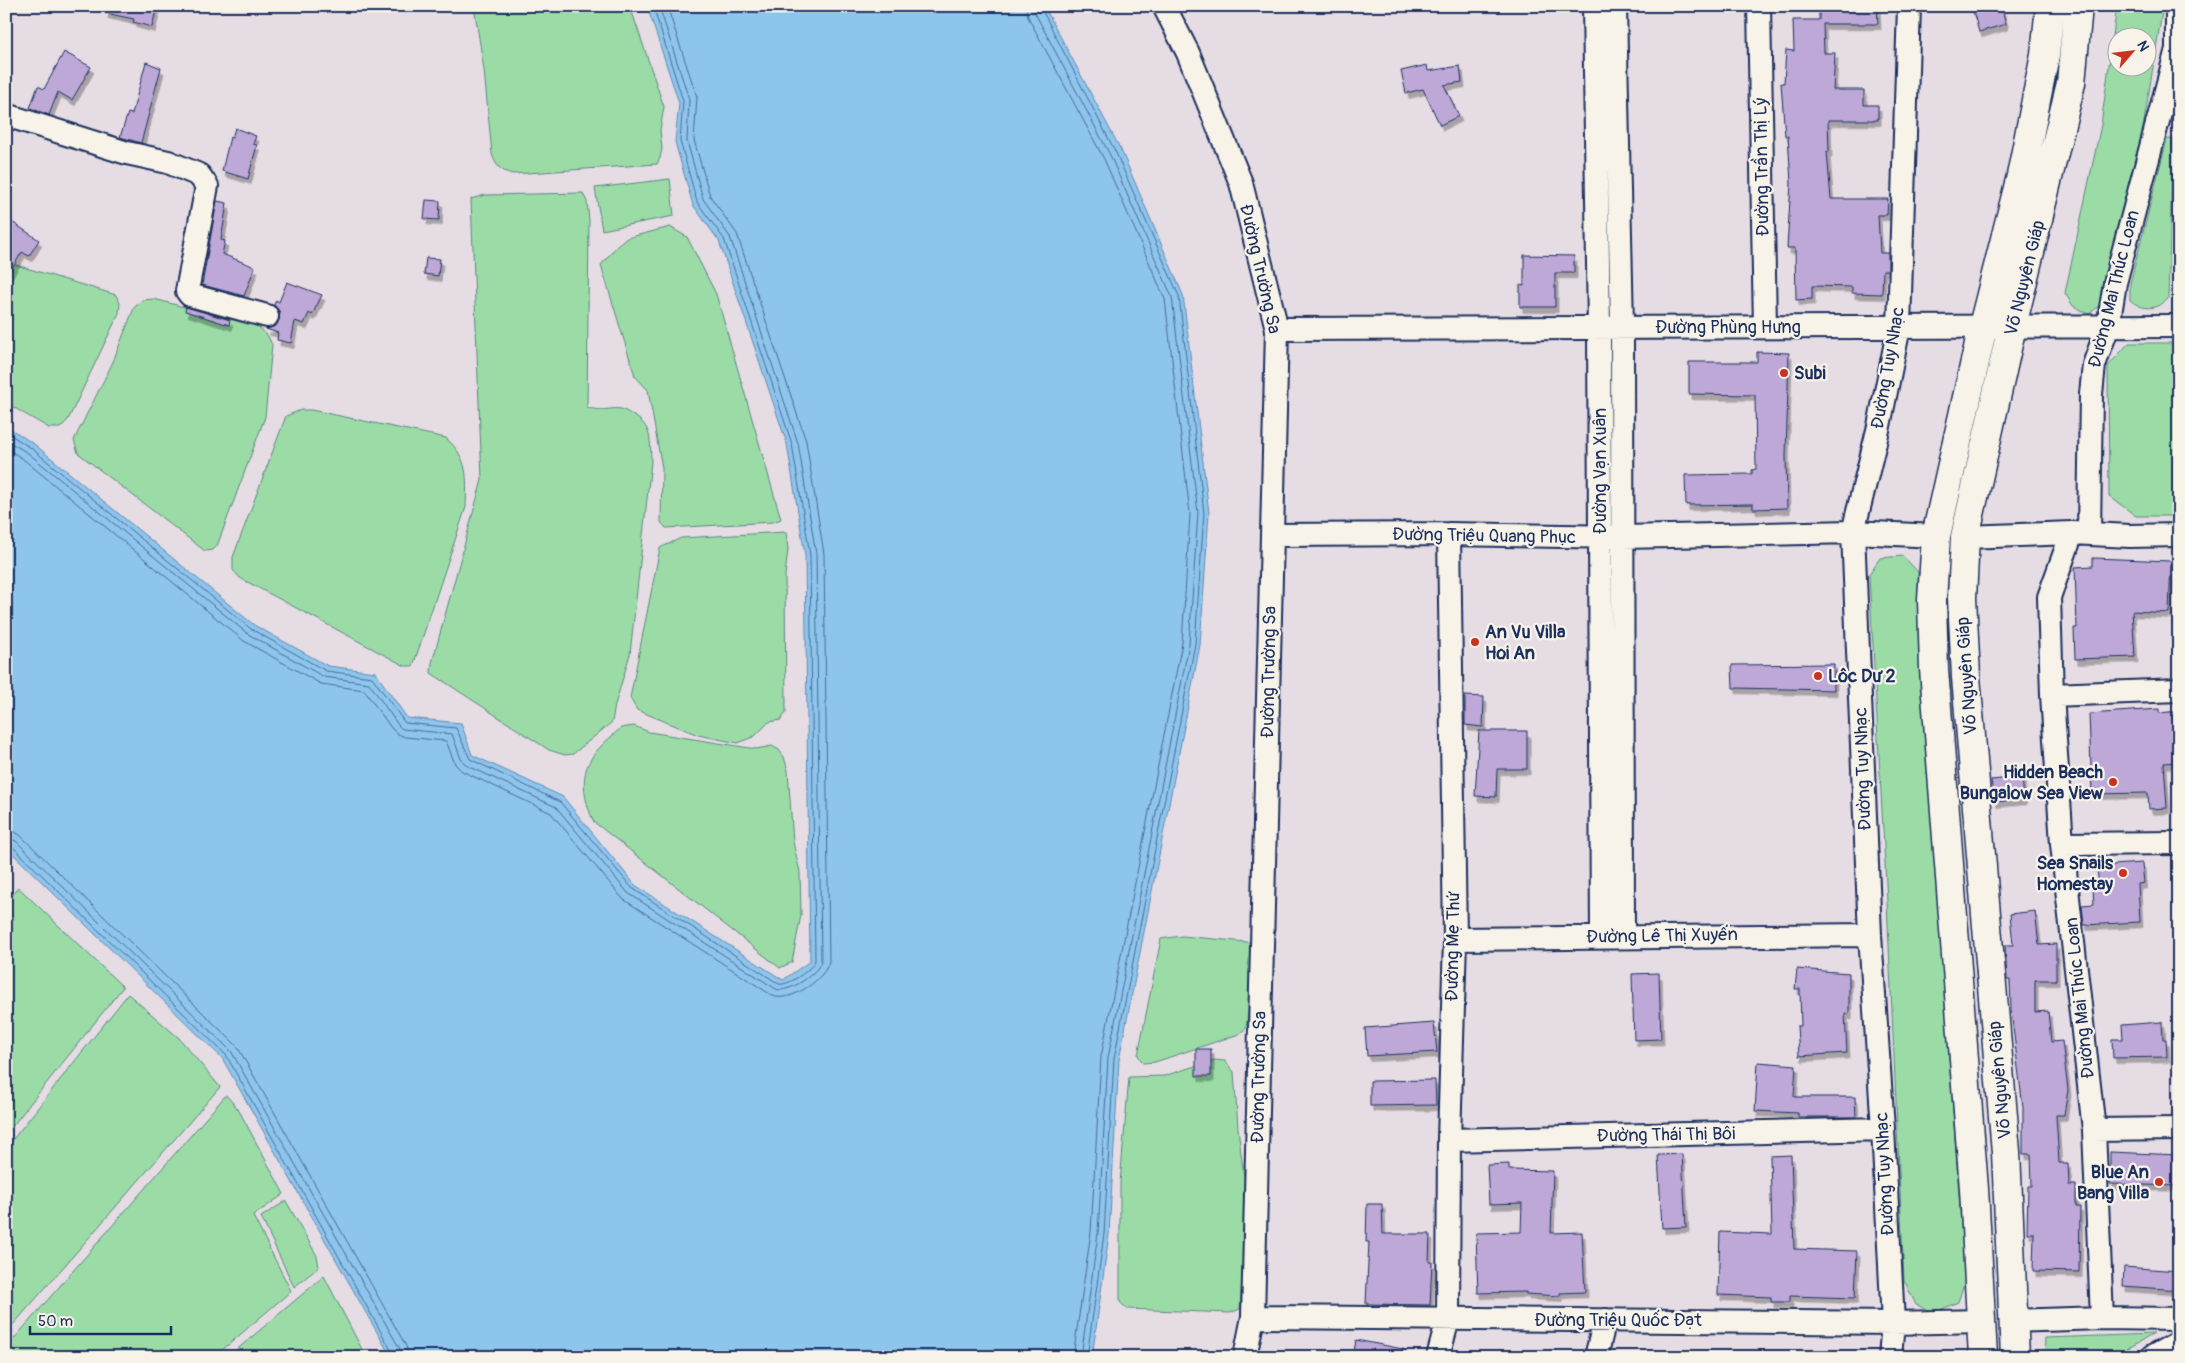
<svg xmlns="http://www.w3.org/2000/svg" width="2185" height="1363" viewBox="0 0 2185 1363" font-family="Pangolin,sans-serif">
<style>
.green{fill:#9bdca6;stroke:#5b8682;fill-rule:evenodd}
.water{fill:#8ec5ec;stroke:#6089b3}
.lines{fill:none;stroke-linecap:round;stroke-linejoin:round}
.shore{stroke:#496b97;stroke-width:1}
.building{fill:#bda8d7;stroke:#1b2f5e;filter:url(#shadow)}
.street-casing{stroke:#1b2f5e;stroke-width:26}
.secondary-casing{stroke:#1b2f5e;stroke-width:31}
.street{stroke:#f7f3e8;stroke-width:22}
.secondary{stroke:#f7f3e8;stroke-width:28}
.poi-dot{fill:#c8321e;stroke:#f7f3e8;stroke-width:2}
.labels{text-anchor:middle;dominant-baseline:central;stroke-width:4.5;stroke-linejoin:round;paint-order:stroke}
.street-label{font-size:18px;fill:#1b2f5e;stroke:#f7f3e8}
.poi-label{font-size:18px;font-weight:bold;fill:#1b2f5e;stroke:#f7f3e8;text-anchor:start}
</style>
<defs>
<filter id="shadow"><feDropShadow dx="3" dy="5.5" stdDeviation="0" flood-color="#0004"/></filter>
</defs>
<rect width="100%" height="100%" fill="#e6dce3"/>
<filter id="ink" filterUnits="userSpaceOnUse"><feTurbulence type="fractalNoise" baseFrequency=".02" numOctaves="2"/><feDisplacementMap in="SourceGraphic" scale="10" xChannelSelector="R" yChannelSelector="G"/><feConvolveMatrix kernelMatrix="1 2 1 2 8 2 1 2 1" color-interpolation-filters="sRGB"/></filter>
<g filter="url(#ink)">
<!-- green -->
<path class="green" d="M474 6H630L664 107 660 130 662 149 660 158 657 164 513 174C500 171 496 166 492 154L484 70Z
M2117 6H2163L2143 128 2104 302 2089 314 2073 306 2065 293 2101 125ZM2118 38H2148V68H2118Z
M2167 139H2173L2168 299C2156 310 2143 311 2130 300V284Z
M670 179 674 216 602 230 595 188Z
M583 193 587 202 589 221 587 407C602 413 610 407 621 409 625 410 629 413 632 415 653 426 650 441 651 462L630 654 615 705 612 722 573 754 565 755 549 750 431 673 432 663 482 480 471 199 485 195Z
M670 227 687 237 716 294 781 519 773 522 666 528 661 522 662 468 648 390 635 376 601 265 617 246 627 238Z
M6 262 116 295 120 303 119 313 68 420 60 428H49L6 403Z
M154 299 259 327 268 336 272 345 265 417 217 546 213 550 205 551 78 453 74 440 112 364 134 308 142 300Z
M2129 343H2179V516H2136L2109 496 2108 366Z
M301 410H311L446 438C469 459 467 477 466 507L413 666H405L240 578 233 570V557L286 416Z
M786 532 788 549 785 576 786 712 781 720 769 722 755 736 738 743 698 735 637 710 630 698 660 548 681 538Z
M1903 556 1918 572V615L1965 1281 1958 1302 1935 1312 1916 1305 1904 1280 1887 901 1869 574 1880 558Z
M634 726 649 732 756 749 772 746 779 750 784 757 788 771 793 842 800 872 801 915 792 962 780 968 594 822C585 803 579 778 591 759 598 747 611 737 621 728Z
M18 887 123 987 6 1134V904Z
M1182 936 1257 943 1246 1028 1239 1034 1155 1062 1143 1063 1138 1055 1161 939Z
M128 994 179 1038 220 1087 6 1333V1148Z
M1214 1060 1225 1061 1234 1072 1238 1128 1247 1202 1240 1309 1230 1313 1127 1309 1120 1302V1183L1129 1077 1164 1076Z
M226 1095 238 1109 284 1194 253 1216 291 1291 214 1357H6V1348Z
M286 1201 317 1256 319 1267 294 1287 261 1217Z
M324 1276 366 1357H228Z
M2154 1334 2112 1357H2044L2045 1338Z"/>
<!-- water -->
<path class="water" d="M647 6H1044L1121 150 1183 295 1209 513 1200 645 1119 1060 1109 1234 1092 1357H391L222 1058 6 847V426L34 444 254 625 328 666 375 672 407 718 461 723 472 755 563 797 635 885 783 980 810 961 805 555 787 444 719 241 693 205 675 142 679 103Z"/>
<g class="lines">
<!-- shore -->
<path class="shore" d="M1026 6 1028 17 1104 159 1165 299 1190 514 1182 643 1101 1057 1091 1232 1073 1357
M1033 6 1035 13 1110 155 1172 297 1198 513 1189 644 1108 1058 1098 1233 1081 1357
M1040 6 1116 153 1179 296 1204 513 1195 644 1114 1059 1104 1234 1087 1357
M6 432 31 448 251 629 326 671 372 677 405 723 456 728 470 759 560 802 632 888 779 984C788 986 811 970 815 961L810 555 792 444 724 239 697 202 680 141 683 101 653 6
M6 440 28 453 248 634 324 677 369 683 398 725 402 729 452 734 461 759 466 765 556 807 628 893 776 989C788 994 819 973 821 961L816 554 798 443 730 237 703 199 687 141 689 99 659 6
M6 448 23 459 244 641 321 684 364 690 392 729 398 734 405 737 446 741 455 764 462 771 551 813 623 899 773 996C790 1003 826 979 829 961L824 554 806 441 737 234 710 196 694 140 697 97 667 6
M6 830 14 831 21 836 237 1046 406 1346 409 1357
M6 838 16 841 231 1051 400 1349 402 1357
M6 844 12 846 226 1055 395 1357"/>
</g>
<!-- building -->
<path class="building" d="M106 6H157L152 27 133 22 134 19 105 13Z
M1819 6H1877L1878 24H1823L1824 53H1835L1833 90H1864V105H1878V120H1828L1829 152H1827L1831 199H1888L1887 215H1878L1880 253H1888V270H1883L1882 294 1852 293V287L1812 286V299L1796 300 1795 248H1787L1791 183 1788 136H1785L1781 83H1784L1786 50 1794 51 1793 20H1819Z
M1974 6H2001L2006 24 1979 32 1973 11H1975Z
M64 52 91 67 72 100 58 92 49 115 30 108 38 86 44 89Z
M146 62 161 68 141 143 120 137 128 113 132 114Z
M1427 65 1428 71 1460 66 1462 82 1444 85 1459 116 1440 125 1423 89 1406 93 1401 71Z
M235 128 256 136 253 144 257 145 248 179 222 171 230 137 232 138Z
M426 200 440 201 439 220 424 219Z
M217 201 227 203 221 240 225 241 222 254 255 267 244 296 202 285Z
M6 218 39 240 29 256 22 252 6 278Z
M1524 255 1574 256V273H1555V307H1520V285L1524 286Z
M426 258 440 259 438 276 424 274Z
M287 282 322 295 312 315 309 313 304 324 295 321 291 343 277 340 278 333 266 329 276 326 279 320 280 312 274 305 276 300 279 302Z
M186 307 230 320 229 325 185 311Z
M1757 352 1789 353 1786 455 1787 508 1753 509V504L1686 505 1685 475 1752 474V470L1756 469 1755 395 1689 394V362H1757Z
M2093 558 2171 561 2169 613 2132 611 2135 657 2075 659 2074 628H2077L2075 567 2093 566Z
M1834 664V690L1733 688 1732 665Z
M1465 696 1484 697 1483 727 1465 725Z
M2159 709V713L2179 711V762L2164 763 2167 808 2149 809 2148 793 2092 794 2089 714Z
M1479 731H1527V769H1497L1496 797 1475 796Z
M2022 777 2024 799 1994 802 1991 780Z
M2142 863 2144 883 2138 884 2140 922 2084 925 2082 905 2094 904 2093 889H2099L2097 866Z
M2035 911 2039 945 2056 944V980H2035V1012L2048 1011 2051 1042 2062 1041 2068 1090 2064 1115H2056L2059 1163H2068L2069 1185H2076V1207H2080L2079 1272 2033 1271 2034 1233H2027L2028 1186H2032L2031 1154H2023V1108L2011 1011 2010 980H2007L2005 945H2013L2010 914Z
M1797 969 1849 973V1014H1845L1847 1053 1799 1056 1797 1026H1801L1800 989H1795Z
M1659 973 1661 1039 1634 1040 1632 974Z
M2162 1022 2163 1039H2166L2167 1057 2113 1058 2112 1039H2123L2122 1025Z
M1434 1023 1437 1052 1367 1056 1365 1028Z
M1196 1049H1211V1076H1196Z
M1758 1062 1796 1065 1794 1097H1855L1856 1117H1798V1113L1755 1111Z
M1435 1080 1436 1105 1370 1106V1081Z
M2110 1152 2179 1155V1186L2110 1184Z
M1682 1154 1686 1227 1662 1228 1658 1155Z
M1791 1155 1794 1249 1857 1251 1855 1298 1790 1296V1302H1771V1297L1718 1295 1720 1232 1772 1234 1770 1156Z
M1509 1164V1170L1553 1171 1551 1233 1582 1232 1585 1292 1560 1293V1296L1526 1294V1292L1478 1293 1476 1233 1521 1232 1522 1203 1489 1204 1487 1165Z
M1367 1204H1382L1383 1234H1430L1429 1262H1432L1430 1305 1366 1304 1369 1242H1366Z
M2124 1267 2179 1271V1290L2123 1286Z
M1356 1340 1403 1349 1402 1357H1353Z"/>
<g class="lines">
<!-- street casing -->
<g class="street-casing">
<path id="street" d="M1164 6 1188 53 1241 183 1277 329 1253 1317 1245 1357
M1594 6 1599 328 1602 937
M1615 6 1622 327 1623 936
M1759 6 1765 327
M6 115 127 153 168 162 199 175 207 186 187 291 190 295 267 316
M1277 329 2179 326
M2072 533 2049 597 2052 695 2062 844 2094 1130 2102 1318
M2089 534 2091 394 2094 365 2108 326 2115 283 2177 49V6
M1272 535 1449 534 1623 537 1853 532 1936 536
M1965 537 2072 533 2130 536 2179 535
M2052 695 2179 690
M2062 844 2179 843
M1455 939 1870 935
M2094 1130 2179 1129
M1449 1140 1883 1129
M1253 1317 1893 1323 1982 1321
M2014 1321 2102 1318 2179 1319
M1438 1357 1448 1319 1449 1140 1455 939 1449 534
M1596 1357 1605 1320
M1890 1357 1893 1323 1883 1129 1870 935 1853 532 1879 426 1899 327 1909 6
M2152 1357 2179 1342"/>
</g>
<!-- secondary casing -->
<g class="secondary-casing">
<path id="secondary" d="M1983 1357 1974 1189 1934 669 1932 600 1936 536 1983 326 2021 176 2045 55 2050 6
M2015 1357 2006 1152 1966 677 1962 598 1965 537 2012 326 2071 83 2078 6"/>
</g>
<!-- street -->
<use href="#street" class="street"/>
<!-- secondary -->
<use href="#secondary" class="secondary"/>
</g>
</g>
<!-- markers -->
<g class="poi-dot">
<circle cx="1784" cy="373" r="5"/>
<circle cx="1475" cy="642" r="5"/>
<circle cx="1818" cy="676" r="5"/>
<circle cx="2113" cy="782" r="5"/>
<circle cx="2123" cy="873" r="5"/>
<circle cx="2159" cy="1182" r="5"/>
</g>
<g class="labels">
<!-- street labels -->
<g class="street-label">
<text transform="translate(1762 167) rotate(-91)">Đường Trần Thị Lý</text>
<text transform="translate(1260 269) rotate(77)">Đường Trường Sa</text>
<text transform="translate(2025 278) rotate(-76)">Võ Nguyên Giáp</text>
<text transform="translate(2114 289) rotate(-76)">Đường Mai Thúc Loan</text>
<text x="1728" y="327">Đường Phùng Hưng</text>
<text transform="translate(1888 368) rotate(-80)">Đường Tuy Nhạc</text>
<text transform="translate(1600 471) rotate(-90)">Đường Vạn Xuân</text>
<text transform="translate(1484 536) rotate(1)">Đường Triệu Quang Phục</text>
<text transform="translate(1269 672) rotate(-89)">Đường Trường Sa</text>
<text transform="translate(1967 676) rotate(-94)">Võ Nguyên Giáp</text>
<text transform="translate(1863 769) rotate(-92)">Đường Tuy Nhạc</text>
<text transform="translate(1662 936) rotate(-1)">Đường Lê Thị Xuyến</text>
<text transform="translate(1453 946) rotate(-89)">Đường Mẹ Thứ</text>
<text transform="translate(2080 998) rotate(-96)">Đường Mai Thúc Loan</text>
<text transform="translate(1259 1077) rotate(-89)">Đường Trường Sa</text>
<text transform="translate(2000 1080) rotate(-95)">Võ Nguyên Giáp</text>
<text transform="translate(1666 1135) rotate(-1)">Đường Thái Thị Bôi</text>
<text transform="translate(1885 1174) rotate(-93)">Đường Tuy Nhạc</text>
<text x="1618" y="1320">Đường Triệu Quốc Đạt</text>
</g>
<!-- poi labels -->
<g class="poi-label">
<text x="1794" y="373">Subi</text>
<text x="1485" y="632">An Vu Villa<tspan x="1485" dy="21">Hoi An</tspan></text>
<text x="1828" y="676">Lôc Dư 2</text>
<text x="2103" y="772" text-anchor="end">Hidden Beach<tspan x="2103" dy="21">Bungalow Sea View</tspan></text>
<text x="2113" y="863" text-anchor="end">Sea Snails<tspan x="2113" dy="21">Homestay</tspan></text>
<text x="2149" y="1172" text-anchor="end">Blue An<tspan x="2149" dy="21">Bang Villa</tspan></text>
</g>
</g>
<!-- margin -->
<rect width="2185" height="1363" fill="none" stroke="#f7f3e8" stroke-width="25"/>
<rect x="12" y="12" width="2160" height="1338" fill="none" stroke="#1b2f5e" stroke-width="2" filter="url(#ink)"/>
<!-- north arrow -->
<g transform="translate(2132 52) rotate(62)"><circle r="24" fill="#f7f3e8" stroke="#9fa5b1"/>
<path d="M0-4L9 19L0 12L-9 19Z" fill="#c8321e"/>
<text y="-8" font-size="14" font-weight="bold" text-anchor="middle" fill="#1b2f5e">N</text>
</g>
<!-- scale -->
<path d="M30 1326v8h141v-8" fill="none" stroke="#1b2f5e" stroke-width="2.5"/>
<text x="38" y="1326" font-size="15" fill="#1b2f5e" stroke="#f7f3e8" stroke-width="4" paint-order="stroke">50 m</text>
</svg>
